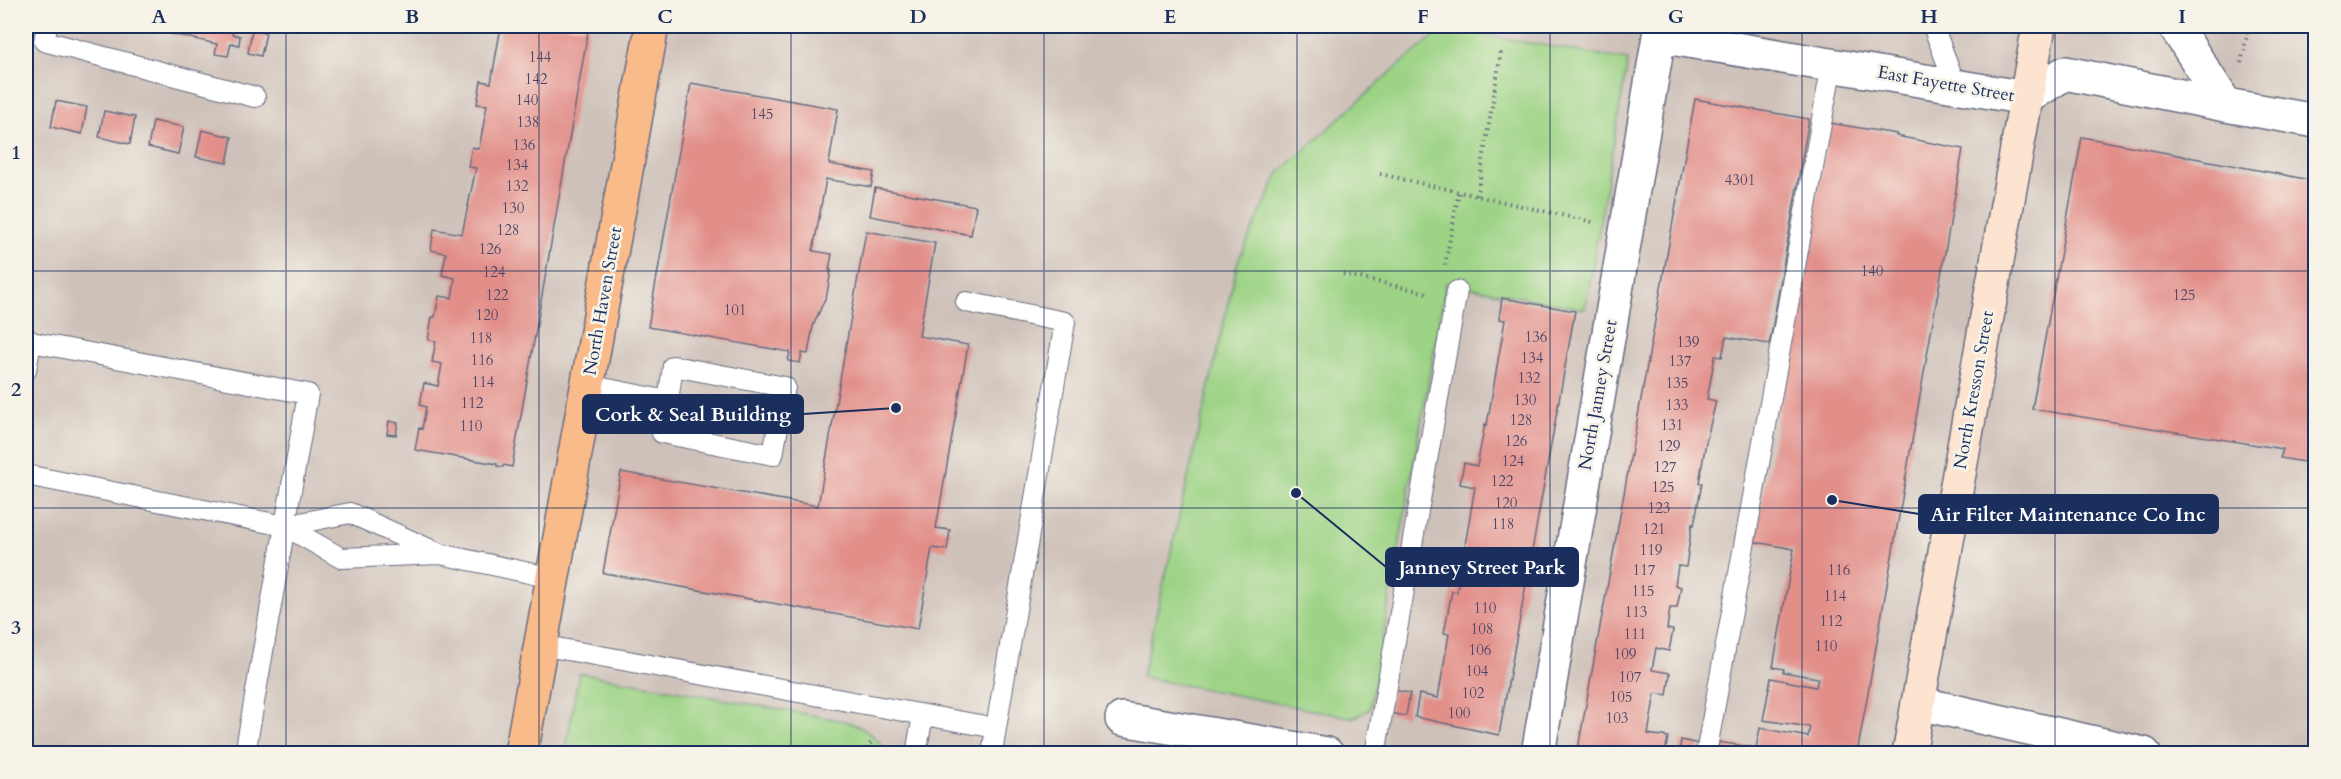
<svg xmlns="http://www.w3.org/2000/svg" width="2341" height="779" viewBox="0 0 2341 779" font-family="Cardo,serif">
<style>
.industrial{fill:#cec1ba;fill-rule:evenodd}
.green{fill:#9cd385;stroke:#5c8172;stroke-width:1.5}
.building{fill:#e28f8a}
.lines{fill:none;stroke-linecap:round;stroke-linejoin:round}
.lane-casing{stroke:#666b7f;stroke-width:22}
.street-casing{stroke:#666b7f;stroke-width:36}
.secondary-casing{stroke:#666b7f;stroke-width:36}
.primary-casing{stroke:#666b7f;stroke-width:36}
.path{stroke:#666b7f;stroke-width:4;stroke-dasharray:1.5 4.5;stroke-linecap:butt}
.lane{stroke:#fff;stroke-width:20}
.street{stroke:#fff;stroke-width:33}
.secondary{stroke:#fde4d1;stroke-width:33}
.primary{stroke:#fabb8b;stroke-width:33}
.grid{fill:none;stroke:#1b2f5e;stroke-width:1.5;stroke-opacity:0.55}
.labels{text-anchor:middle;dominant-baseline:central;stroke-width:5;stroke-linejoin:round;paint-order:stroke}
.number-label{font-size:15px;fill:#4d4769}
.street-label{font-size:18px;fill:#1b2f5e;stroke:#f7f3e8}
.leader{fill:none;stroke:#1b2f5e;stroke-width:2}
.callout-dot{fill:#1b2f5e;stroke:#f7f3e8;stroke-width:2}
.callout{fill:#1b2f5e;stroke:#1b2f5e;stroke-width:2}
.callout-label{font-size:20px;text-anchor:middle;font-weight:bold;fill:#fff}
.neatline{fill:none;stroke:#1b2f5e;stroke-width:2}
.grid-label{font-size:20px;text-anchor:middle;font-weight:bold;fill:#1b2f5e}
</style>
<rect width="100%" height="100%" fill="#f7f3e8"/>
<filter id="ink" filterUnits="userSpaceOnUse"><feTurbulence type="fractalNoise" baseFrequency=".0167" numOctaves="2"/><feDisplacementMap in="SourceGraphic" scale="12" xChannelSelector="R" yChannelSelector="G"/><feConvolveMatrix kernelMatrix="1 2 1 2 8 2 1 2 1" color-interpolation-filters="sRGB"/></filter>
<filter id="wash" filterUnits="userSpaceOnUse"><feTurbulence type="fractalNoise" baseFrequency=".008" numOctaves="4" result="noise"/><feDisplacementMap in="SourceGraphic" scale="24" xChannelSelector="R" yChannelSelector="G"/><feGaussianBlur stdDeviation="1.35" result="paint"/><feColorMatrix in="noise" values="0 0 0 0 0 0 0 0 0 0 0 0 0 0 0 0 0 1.4 0 .05"/><feComposite in="paint" operator="in"/></filter>
<g filter="url(#wash)">
<rect width="100%" height="100%" fill="#f2dbbc"/>
<!-- industrial -->
<path class="industrial" d="M26 26H2315V753H26ZM1444 28 1585 309 1446 283 1370 709Z"/>
<!-- green -->
<path class="green" d="M1444 28 1628 60 1585 309 1446 283 1370 709 1353 718 1142 677 1238 261 1279 173 1391 72Z
M579 673 845 721C860 726 880 737 885 753H565Z"/>
<g id="blocks">
<!-- building -->
<path class="building" d="M137 26H188L219 32 221 26H234L232 34 240 36 239 45 231 43 228 56 215 54 217 44Z
M501 26H589L512 467 504 465 503 467 497 466V464L415 450 419 428 422 429 426 407 420 405 424 383 438 386 442 364 432 362 436 341 428 340 432 317H435L439 296 452 298 455 278 442 275 446 253 431 250 434 229 462 234 476 168 468 167 472 147 479 149 487 105 477 104 481 81 491 83Z
M833 26H852V29H848Z
M252 30 266 33 261 56 248 53Z
M691 83 838 109 829 164 874 172 871 187 826 179 813 251 832 254 829 270H831L827 294 813 326 808 354 802 353 800 363 788 361 790 352 648 327Z
M1695 99 1809 119 1771 336 1769 344 1726 337 1722 357 1715 356 1707 399 1716 401 1706 442 1699 483H1702L1694 525 1692 524 1686 567 1678 566 1675 585 1681 587 1677 608H1670L1667 629 1673 630 1669 651 1656 648 1652 670 1670 673 1667 695 1655 693 1648 734 1668 737 1665 754H1613L1585 748V750L1578 749Z
M56 101 87 107 82 134 51 127Z
M104 111 135 117 130 144 99 137Z
M153 121 184 127 178 154 148 147Z
M1830 123 1897 134 1896 136 1963 149 1877 642 1857 754H1717L1719 742 1756 748 1760 728 1808 737 1810 727 1763 720 1771 678 1816 687 1818 678 1783 672 1784 669 1773 667 1794 549 1755 542Z
M202 130 232 137 227 163 196 157Z
M2082 137 2316 181V464L2280 458 2283 449 2032 409Z
M875 188 976 206 971 235 870 216Z
M866 231 935 243 919 336 968 345 936 528 950 530 947 550 932 548 918 629 603 573 621 472 818 506Z
M1502 298 1575 311 1499 735 1415 717 1419 694 1438 698 1449 634 1444 633 1452 591 1457 592 1475 487 1460 484 1464 463 1477 466 1485 424 1487 425 1505 320 1499 319Z
M389 421 398 423 396 435 387 434Z
M1393 690 1410 693 1406 716 1389 713Z
M1681 740 1699 744 1697 754H1679Z"/>
</g>
</g>
<g filter="url(#ink)">
<use href="#blocks" fill-opacity="0" stroke="#666b7f" stroke-width="1.5"/>
<g class="lines">
<!-- lane casing -->
<g class="lane-casing">
<path id="lane" d="M47 26 44 41 255 97
M1933 26 1956 86
M966 302 1065 322 996 728
M26 337 31 342 308 394 245 754
M26 370 31 342
M588 385 668 401 673 366 785 387 773 455 662 433 668 401
M26 475 285 526
M440 554 341 558 285 526 350 513 440 554 553 578
M540 645 996 728 992 754
M916 754 923 715
M1375 754 1457 291
M1706 754 1832 64"/>
</g>
<!-- street casing -->
<g class="street-casing">
<path id="street" d="M2175 26 2226 105
M1918 703 2144 754
M1122 719 1327 754
M1538 754 1659 36 2026 98 2065 73 2226 105 2316 121"/>
</g>
<!-- secondary casing -->
<g class="secondary-casing">
<path id="secondary" d="M1909 754 2039 26"/>
</g>
<!-- primary casing -->
<g class="primary-casing">
<path id="primary" d="M521 754 652 26"/>
</g>
<!-- path -->
<path class="path" d="M2241 63 2249 26
M1380 174 1592 222
M1477 196 1501 52
M1445 265 1459 192
M1343 274 1427 293
M666 754 675 751 687 754
M863 754 871 743"/>
<!-- lane -->
<use href="#lane" class="lane"/>
<!-- street -->
<use href="#street" class="street"/>
<!-- secondary -->
<use href="#secondary" class="secondary"/>
<!-- primary -->
<use href="#primary" class="primary"/>
</g>
</g>
<!-- grid -->
<path class="grid" d="M286 26V754M539 26V754M791 26V754M1044 26V754M1297 26V754M1550 26V754M1802 26V754M2055 26V754M26 271H2316M26 508H2316"/>
<g class="labels">
<!-- number labels -->
<g class="number-label">
<text x="540" y="57">144</text>
<text x="536" y="79">142</text>
<text x="527" y="100">140</text>
<text x="762" y="114">145</text>
<text x="528" y="122">138</text>
<text x="524" y="145">136</text>
<text x="517" y="165">134</text>
<text x="1740" y="180">4301</text>
<text x="517" y="186">132</text>
<text x="513" y="208">130</text>
<text x="508" y="230">128</text>
<text x="490" y="249">126</text>
<text x="1872" y="271">140</text>
<text x="494" y="272">124</text>
<text x="497" y="295">122</text>
<text x="2184" y="295">125</text>
<text x="735" y="310">101</text>
<text x="487" y="315">120</text>
<text x="1536" y="337">136</text>
<text x="481" y="338">118</text>
<text x="1688" y="342">139</text>
<text x="1532" y="358">134</text>
<text x="482" y="360">116</text>
<text x="1680" y="361">137</text>
<text x="1529" y="378">132</text>
<text x="483" y="382">114</text>
<text x="1677" y="383">135</text>
<text x="1525" y="400">130</text>
<text x="472" y="403">112</text>
<text x="1677" y="405">133</text>
<text x="1521" y="420">128</text>
<text x="1672" y="425">131</text>
<text x="471" y="426">110</text>
<text x="1516" y="441">126</text>
<text x="1669" y="446">129</text>
<text x="1513" y="461">124</text>
<text x="1665" y="467">127</text>
<text x="1502" y="481">122</text>
<text x="1663" y="487">125</text>
<text x="1506" y="503">120</text>
<text x="1659" y="508">123</text>
<text x="1503" y="524">118</text>
<text x="1654" y="529">121</text>
<text x="1651" y="550">119</text>
<text x="1644" y="570">117</text>
<text x="1839" y="570">116</text>
<text x="1643" y="591">115</text>
<text x="1835" y="596">114</text>
<text x="1485" y="608">110</text>
<text x="1636" y="612">113</text>
<text x="1831" y="621">112</text>
<text x="1482" y="629">108</text>
<text x="1635" y="634">111</text>
<text x="1826" y="646">110</text>
<text x="1480" y="650">106</text>
<text x="1625" y="654">109</text>
<text x="1477" y="671">104</text>
<text x="1630" y="677">107</text>
<text x="1473" y="693">102</text>
<text x="1621" y="697">105</text>
<text x="1459" y="713">100</text>
<text x="1617" y="718">103</text>
</g>
<!-- street labels -->
<g class="street-label">
<text transform="translate(1946 84) rotate(10)">East Fayette Street</text>
<text transform="translate(603 301) rotate(-80)">North Haven Street</text>
<text transform="translate(1974 390) rotate(-80)">North Kresson Street</text>
<text transform="translate(1598 395) rotate(-80)">North Janney Street</text>
</g>
</g>
<!-- callouts -->
<path class="leader" d="M896 408L803 414M1832 500L1919 514M1296 493L1386 567"/>
<g class="callout-dot">
<circle cx="896" cy="408" r="6"/>
<circle cx="1832" cy="500" r="6"/>
<circle cx="1296" cy="493" r="6"/>
</g>
<g class="callout">
<rect x="583" y="395" width="220" height="38" rx="6"/>
<rect x="1919" y="495" width="299" height="38" rx="6"/>
<rect x="1386" y="548" width="192" height="38" rx="6"/>
</g>
<g class="callout-label">
<text x="693" y="421">Cork &amp; Seal Building</text>
<text x="2068" y="521">Air Filter Maintenance Co Inc</text>
<text x="1482" y="574">Janney Street Park</text>
</g>
<!-- margin -->
<rect width="2341" height="779" fill="none" stroke="#f7f3e8" stroke-width="66"/>
<rect x="33" y="33" width="2275" height="713" class="neatline"/>
<g class="grid-label">
<text x="159" y="23">A</text>
<text x="412" y="23">B</text>
<text x="665" y="23">C</text>
<text x="918" y="23">D</text>
<text x="1170" y="23">E</text>
<text x="1423" y="23">F</text>
<text x="1676" y="23">G</text>
<text x="1929" y="23">H</text>
<text x="2182" y="23">I</text>
<text x="16" y="159">1</text>
<text x="16" y="396">2</text>
<text x="16" y="634">3</text>
</g>
</svg>
